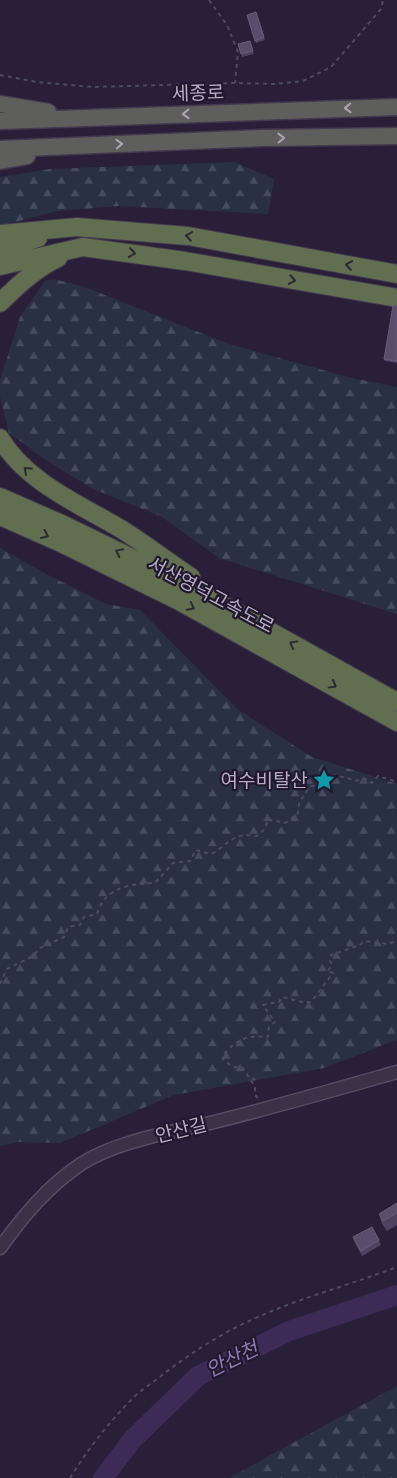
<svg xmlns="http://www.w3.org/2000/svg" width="397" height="1478" viewBox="0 0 397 1478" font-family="Cabin,'Noto Sans KR',sans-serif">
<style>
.forest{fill:url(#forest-firs)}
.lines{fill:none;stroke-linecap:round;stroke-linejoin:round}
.river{stroke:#3d2a57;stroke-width:20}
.tertiary-casing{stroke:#564d63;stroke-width:15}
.trunk-casing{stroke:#433a4f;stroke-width:19}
.motorway-casing{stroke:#433a4f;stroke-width:20}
.path{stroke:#4b4b61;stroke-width:2;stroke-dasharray:4 4;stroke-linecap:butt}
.tertiary{stroke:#3b3248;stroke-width:12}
.trunk{stroke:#5e5f5c;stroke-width:16}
.motorway{stroke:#616e4f;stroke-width:18}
.wall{fill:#4f4260}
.building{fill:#5a4d6b;stroke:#695c79}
.oneway{stroke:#aea4ba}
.oneway2{stroke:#2d2933}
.labels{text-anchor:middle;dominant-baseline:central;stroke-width:4.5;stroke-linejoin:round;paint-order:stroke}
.street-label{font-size:19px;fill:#b7acc5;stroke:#20182c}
.poi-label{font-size:19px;fill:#b7acc5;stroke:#20182c;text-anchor:end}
.water-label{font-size:20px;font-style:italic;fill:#917ab3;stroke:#20182c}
</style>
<defs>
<pattern id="forest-firs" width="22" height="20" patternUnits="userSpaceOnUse" patternTransform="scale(1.25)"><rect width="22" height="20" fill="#293044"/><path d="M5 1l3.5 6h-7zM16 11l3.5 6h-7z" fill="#464b5e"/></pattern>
</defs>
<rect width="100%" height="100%" fill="#291f38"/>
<!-- forest -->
<path class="forest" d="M234 162 274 179 268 214 119 206 57 211 0 226V177L49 169Z
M54 279 82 286 229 344 352 378 397 387V614L219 558 162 517 91 488 43 458 9 433 0 397V380L20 317 45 281Z
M0 548 50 576 106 604 140 610 237 709 312 757 397 784V1040L324 1068 174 1095 60 1143 18 1142 0 1146Z
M397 1386V1478H229Z"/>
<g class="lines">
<!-- river -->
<path class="river" d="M103 1478 133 1439 198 1376 289 1331 397 1295"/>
<!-- tertiary casing -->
<g class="tertiary-casing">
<path id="tertiary" d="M0 1248C24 1215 47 1187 81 1164 118 1140 175 1132 218 1121 278 1106 337 1089 397 1072"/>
</g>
<!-- trunk casing -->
<g class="trunk-casing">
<path id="trunk" d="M0 104 48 112
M0 121 397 107
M0 149 262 138 397 136
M0 161 27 156"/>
</g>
<!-- motorway casing -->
<g class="motorway-casing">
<path id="motorway" d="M0 234 77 227 188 236 397 274
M0 250 38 238
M0 266 83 247 185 261 397 298
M0 303C18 285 35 269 58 258
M0 438C26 482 79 504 121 529 145 544 167 561 191 577
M0 497 64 525 185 584 397 702
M0 516 59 542 179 601 397 722"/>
</g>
<!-- path -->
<path class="path" d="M209 0 227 25 238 52 235 83
M0 75 37 82 93 87 235 83 275 84 303 81 331 67 381 9 383 0
M0 984 7 969 33 956 40 948 64 937 68 927 80 925 84 917 97 914C105 887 130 884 155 883L173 863 190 861 196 850 211 854C230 844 232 832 257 836L265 829 268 819 284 823 289 821 298 813 299 803 310 786H317V777L320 774C328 775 348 776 354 781L365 779 372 783 378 776 397 782
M258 1098 255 1095V1087L243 1068 234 1067 224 1061 222 1056C237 1039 246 1035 268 1037L269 1026 275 1022 263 1005 279 1002 282 997 302 1002H311L333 973 327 971 332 966 330 960 331 955 360 945 364 941 388 944 397 941
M70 1478C88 1449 109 1422 133 1398 140 1391 149 1385 157 1379 185 1357 215 1337 247 1322 295 1299 347 1286 397 1267"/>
<!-- tertiary -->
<use href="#tertiary" class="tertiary"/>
<!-- trunk -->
<use href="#trunk" class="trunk"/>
<!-- motorway -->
<use href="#motorway" class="motorway"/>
</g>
<!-- wall -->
<path class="wall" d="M256 12 265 40 256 43 247 15Z
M250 41 254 54 242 57 238 44Z
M397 305V363L385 361 384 359Z
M397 1203V1225L387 1231 382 1224 379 1214Z
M353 1237 379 1240 381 1245 362 1256 355 1243Z"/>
<!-- building -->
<path class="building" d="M256 12 264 37 255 41 247 15Z
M250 41 253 51 241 54 238 44Z
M397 305V361L384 359 393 306Z
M397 1203V1213L383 1221 379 1214Z
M372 1227 379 1240 361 1251 353 1237Z"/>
<!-- one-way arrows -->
<defs><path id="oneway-chevron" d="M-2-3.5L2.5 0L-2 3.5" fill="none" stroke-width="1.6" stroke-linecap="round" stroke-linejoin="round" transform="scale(1.25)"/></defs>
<g class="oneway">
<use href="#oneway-chevron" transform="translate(348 108) rotate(178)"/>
<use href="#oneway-chevron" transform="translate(186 114) rotate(178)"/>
<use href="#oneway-chevron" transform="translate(281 138) rotate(-1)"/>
<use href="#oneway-chevron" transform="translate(119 144) rotate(-2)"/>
</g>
<g class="oneway2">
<use href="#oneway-chevron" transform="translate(189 236) rotate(-172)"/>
<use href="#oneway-chevron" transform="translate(132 253) rotate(8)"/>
<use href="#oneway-chevron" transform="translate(349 265) rotate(-170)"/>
<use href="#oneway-chevron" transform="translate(292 280) rotate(10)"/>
<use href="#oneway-chevron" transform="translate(27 470) rotate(-138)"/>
<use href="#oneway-chevron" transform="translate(45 535) rotate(24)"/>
<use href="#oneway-chevron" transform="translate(119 552) rotate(-154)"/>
<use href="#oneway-chevron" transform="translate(191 607) rotate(28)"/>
<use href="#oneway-chevron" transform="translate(293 644) rotate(-151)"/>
<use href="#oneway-chevron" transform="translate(333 685) rotate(29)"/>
</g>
<!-- icons -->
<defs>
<g id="sight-bare" transform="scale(1.725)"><path d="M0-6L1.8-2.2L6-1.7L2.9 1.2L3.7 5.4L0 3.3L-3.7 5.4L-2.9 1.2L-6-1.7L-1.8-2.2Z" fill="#0f9aa8" stroke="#20182c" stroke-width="2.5" paint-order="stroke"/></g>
</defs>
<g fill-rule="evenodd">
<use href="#sight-bare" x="324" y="780"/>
</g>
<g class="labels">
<!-- street labels -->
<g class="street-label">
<text transform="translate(198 93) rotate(-2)">세종로</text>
<text transform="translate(211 595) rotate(28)">서산영덕고속도로</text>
<text transform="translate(181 1130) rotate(-14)">안산길</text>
</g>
<!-- poi labels -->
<g class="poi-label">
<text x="308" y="780">여수비탈산</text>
</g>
<!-- water labels -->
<g class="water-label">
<text transform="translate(232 1359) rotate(-26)">안산천</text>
</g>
</g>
</svg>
